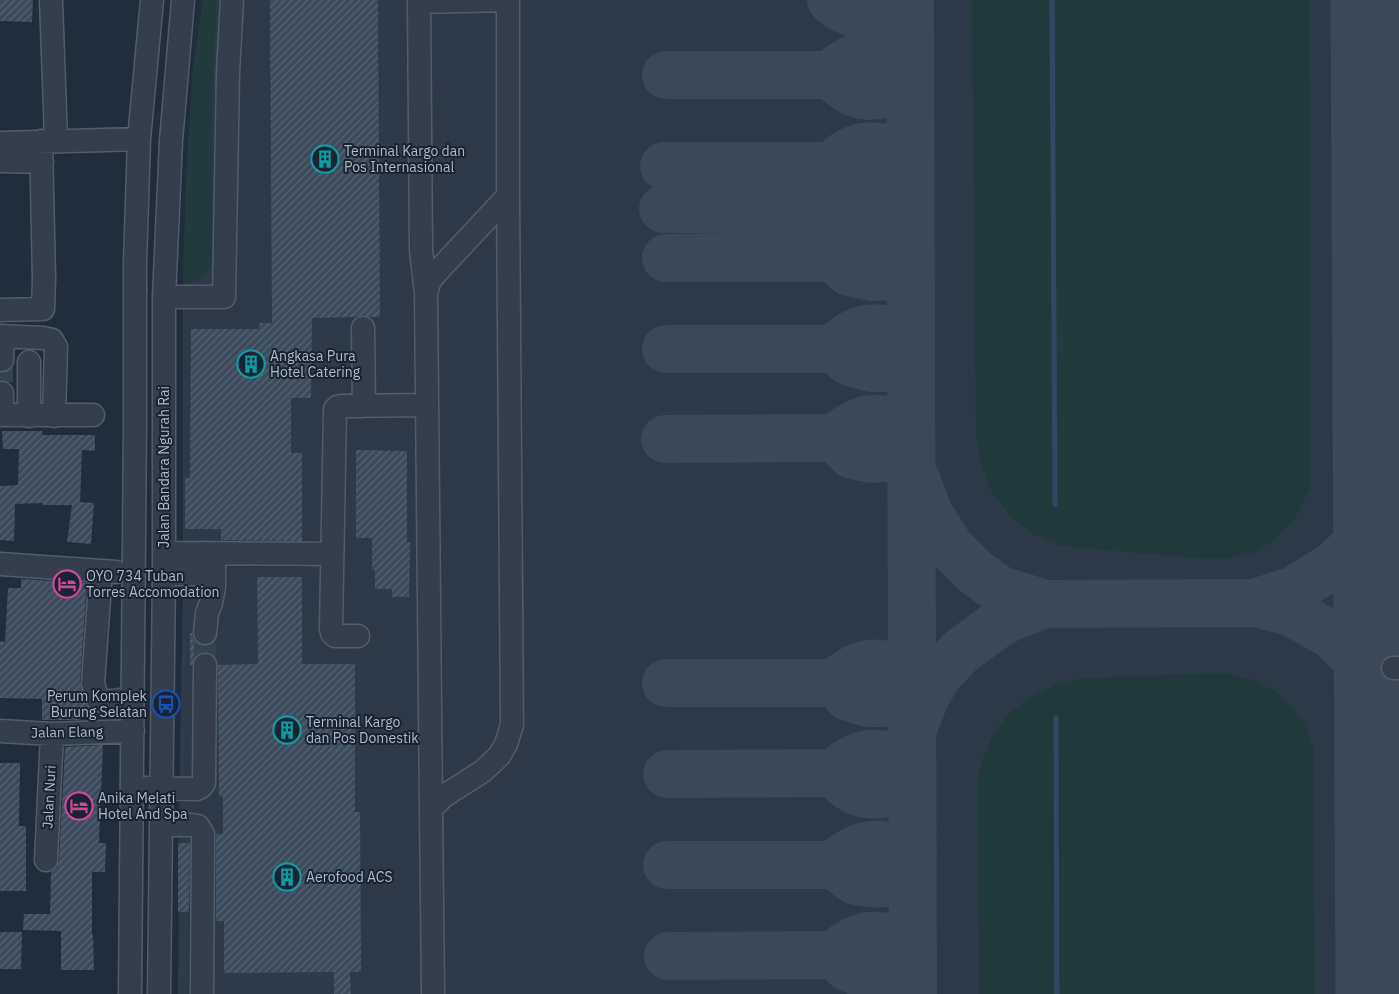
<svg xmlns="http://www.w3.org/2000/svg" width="1399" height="994" viewBox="0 0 1399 994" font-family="'IBM Plex Sans',sans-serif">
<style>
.airport{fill:#2e3a48}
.green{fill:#223a3c}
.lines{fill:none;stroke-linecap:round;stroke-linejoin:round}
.stream{stroke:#324964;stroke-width:5}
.taxiway{stroke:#3b4857;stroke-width:48}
.runway{stroke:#3b4857;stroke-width:119}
.building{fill:url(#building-hatch)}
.minor-tunnel{stroke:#354250;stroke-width:22;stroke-dasharray:22 11;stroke-linecap:butt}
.minor-casing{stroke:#525c69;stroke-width:25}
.minor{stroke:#343f4b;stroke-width:22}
.labels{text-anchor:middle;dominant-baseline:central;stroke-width:4;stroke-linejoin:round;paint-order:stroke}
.poi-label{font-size:14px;fill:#afb9c7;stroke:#192430;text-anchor:start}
.street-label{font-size:14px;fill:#afb9c7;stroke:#192430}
</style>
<defs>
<pattern id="building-hatch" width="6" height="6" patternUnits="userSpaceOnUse" patternTransform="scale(1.25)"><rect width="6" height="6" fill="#3c4b5b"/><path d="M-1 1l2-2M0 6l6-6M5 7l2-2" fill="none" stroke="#566371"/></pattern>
</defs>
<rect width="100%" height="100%" fill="#202d3b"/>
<!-- airport -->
<path class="airport" d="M203 0H1399V994H178L179 825 183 588H195V566L310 567V545H183V285L186 182 193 69Z"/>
<!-- green -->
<path class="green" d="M203 0H217L212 98V255C208 277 203 278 183 285L186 182 193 69Z
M972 0H1309L1311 485 1295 518 1273 541 1252 553 1225 559H1206L1061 546 1033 534 1011 517 990 489 981 466 976 433Z
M1226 673 1256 681 1277 693 1292 707 1305 725 1313 747 1315 994H979L978 777 984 755 996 730 1012 711 1032 696 1060 683 1084 678Z"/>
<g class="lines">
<!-- stream -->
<path class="stream" d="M1052 0 1055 505
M1056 718 1057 994"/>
<!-- taxiway -->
<path class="taxiway" d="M831 0C854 21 886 20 908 0
M910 0 913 994
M666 75H830C835 79 840 84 846 88 867 103 890 94 910 81
M830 75C857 49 877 52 910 65
M664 166H832C858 189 881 193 910 172
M832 166C856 139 879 144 910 156
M663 209 831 211C861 235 878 235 910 216
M666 258H832L849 272 872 277 891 276 910 266
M666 349H833L850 362 871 368H894L910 357
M833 349C860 323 876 325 911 335
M835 438C861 415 880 414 911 428
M665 439 835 438 852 455 872 459 895 457 911 448
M1392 440 1381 502 1362 539 1334 565 1294 590 1254 603 1291 612 1332 635 1361 664 1382 698 1393 751
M916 479 929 514 950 547 975 572 1000 590 1045 604 1254 603
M666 683H835L848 697 868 703H885L901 699 912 690
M835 683C861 658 880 660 912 672
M915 724 925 698 938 675 960 652 1002 621 1045 604
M834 773C860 748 881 750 912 764
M667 774 834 773C839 778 844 783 849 787 870 801 893 794 912 779
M667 865H834C841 870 848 877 856 881 860 882 864 882 868 883 885 885 898 882 913 873
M834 865C859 840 882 841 913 853
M835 955C860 929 883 933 913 945
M668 956 835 955 847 967 868 977 891 976 905 969 913 961
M1394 956 1399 938"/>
<!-- runway -->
<path class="runway" d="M1390 0 1395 994"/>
</g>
<!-- building -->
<path class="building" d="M0 0H33L32 22 0 21Z
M270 0H378L380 317H370L363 315 355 317 312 318 311 398H291V453H302V541L221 540V529H185V478H190L191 329H259L260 323H272Z
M2 431H42V435H95V451L82 450 80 502 94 503 91 544 67 542 72 505H43V503L15 504 14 541 0 540V486L18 485 19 449H3Z
M356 450 407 451V542H410L409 597H392V589H375V570H372V538H356Z
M257 577H302V664H355V812H360L361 972H350L351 994H334V972L224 973V921H216V834H223V796H219L218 665 258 664Z
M21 579 87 583 80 682 87 706 80 715V720H42V699L0 698V641L5 642 8 588H21Z
M190 633H192L193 639 198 644 204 646 210 645 214 642V656L206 652 199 653 194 658 192 665H190Z
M103 745 99 843H106L105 872H92V935H93L94 970H61V931L23 930 24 914H50L51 872 57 867 59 861 65 747Z
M0 763H20L19 826H26V891H0Z
M178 843H190L189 912H178Z
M0 932H22L21 969H0Z"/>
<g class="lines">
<!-- minor-tunnel -->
<path class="minor-tunnel" d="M2 360V393
M205 665V633"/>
<!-- minor casing -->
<g class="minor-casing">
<path id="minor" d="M51 0 56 140
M419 0V2L508 0
M419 2 421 250 426 293 431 809
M0 143 139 139
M0 161 42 162
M426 293 430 280 436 273 508 196
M164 297H224L228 72 232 0
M0 310 43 309 44 279 41 141
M363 328 364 406
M0 336 43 338 52 340 56 347 54 416
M2 360 3 336
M2 393V415
M0 415H93
M29 416V362
M164 553 332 554
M205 553 211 560 214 566V587L211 603 207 613 205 633
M0 564 116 572
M101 571 93 683 98 700 113 701 133 698
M164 574H214
M358 636H335L332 633 331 629 335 409 337 407 341 406 426 405
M1393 668H1399
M0 731 52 734 133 731
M146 788 197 789 201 787 204 783 205 665
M161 825H192L198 826 203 834 202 994
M46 860 52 734
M130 994 135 423V263L139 139 152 0
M159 994 164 574V297L171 141 183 0
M433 994 431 809 444 796 483 771 499 756 506 744 512 725 508 196V0"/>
</g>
<!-- minor -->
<use href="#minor" class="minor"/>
</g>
<!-- icons -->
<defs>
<g id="building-ring" transform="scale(1.4375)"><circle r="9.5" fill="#192430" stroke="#0f9aa8" stroke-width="1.5"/><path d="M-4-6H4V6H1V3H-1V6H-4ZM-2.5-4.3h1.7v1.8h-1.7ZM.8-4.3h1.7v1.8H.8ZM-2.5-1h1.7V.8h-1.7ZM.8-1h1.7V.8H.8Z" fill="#0f9aa8"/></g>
<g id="hotel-ring" transform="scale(1.4375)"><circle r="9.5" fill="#192430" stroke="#d1479c" stroke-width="1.5"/><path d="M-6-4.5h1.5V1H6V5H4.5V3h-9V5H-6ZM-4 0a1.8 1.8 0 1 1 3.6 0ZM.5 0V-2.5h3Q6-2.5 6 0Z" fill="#d1479c"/></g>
<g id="bus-ring" transform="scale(1.4375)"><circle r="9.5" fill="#192430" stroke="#1a4fb4" stroke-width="1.5"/><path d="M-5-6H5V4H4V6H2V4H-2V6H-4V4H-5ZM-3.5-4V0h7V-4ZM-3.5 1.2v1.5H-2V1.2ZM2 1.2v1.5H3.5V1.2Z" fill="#1a4fb4"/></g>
</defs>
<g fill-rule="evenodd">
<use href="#building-ring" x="325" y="159"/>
<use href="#building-ring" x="251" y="364"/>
<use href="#hotel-ring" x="67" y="584"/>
<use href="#bus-ring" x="166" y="704"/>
<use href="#building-ring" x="287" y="730"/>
<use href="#hotel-ring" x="79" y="806"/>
<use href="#building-ring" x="287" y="877"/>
</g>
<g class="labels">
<!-- poi labels -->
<g class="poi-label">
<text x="344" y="151">Terminal Kargo dan<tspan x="344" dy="16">Pos Internasional</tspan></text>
<text x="270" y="356">Angkasa Pura<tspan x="270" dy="16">Hotel Catering</tspan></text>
<text x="86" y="576">OYO 734 Tuban<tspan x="86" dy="16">Torres Accomodation</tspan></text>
<text x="147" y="696" text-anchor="end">Perum Komplek<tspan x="147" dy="16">Burung Selatan</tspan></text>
<text x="306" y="722">Terminal Kargo<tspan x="306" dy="16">dan Pos Domestik</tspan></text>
<text x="98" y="798">Anika Melati<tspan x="98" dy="16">Hotel And Spa</tspan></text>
<text x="306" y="877">Aerofood ACS</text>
</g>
<!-- street labels -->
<g class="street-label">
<text transform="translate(164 467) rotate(-90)">Jalan Bandara Ngurah Rai</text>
<text transform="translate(67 732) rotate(-1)">Jalan Elang</text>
<text transform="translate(49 797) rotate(-87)">Jalan Nuri</text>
</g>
</g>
</svg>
